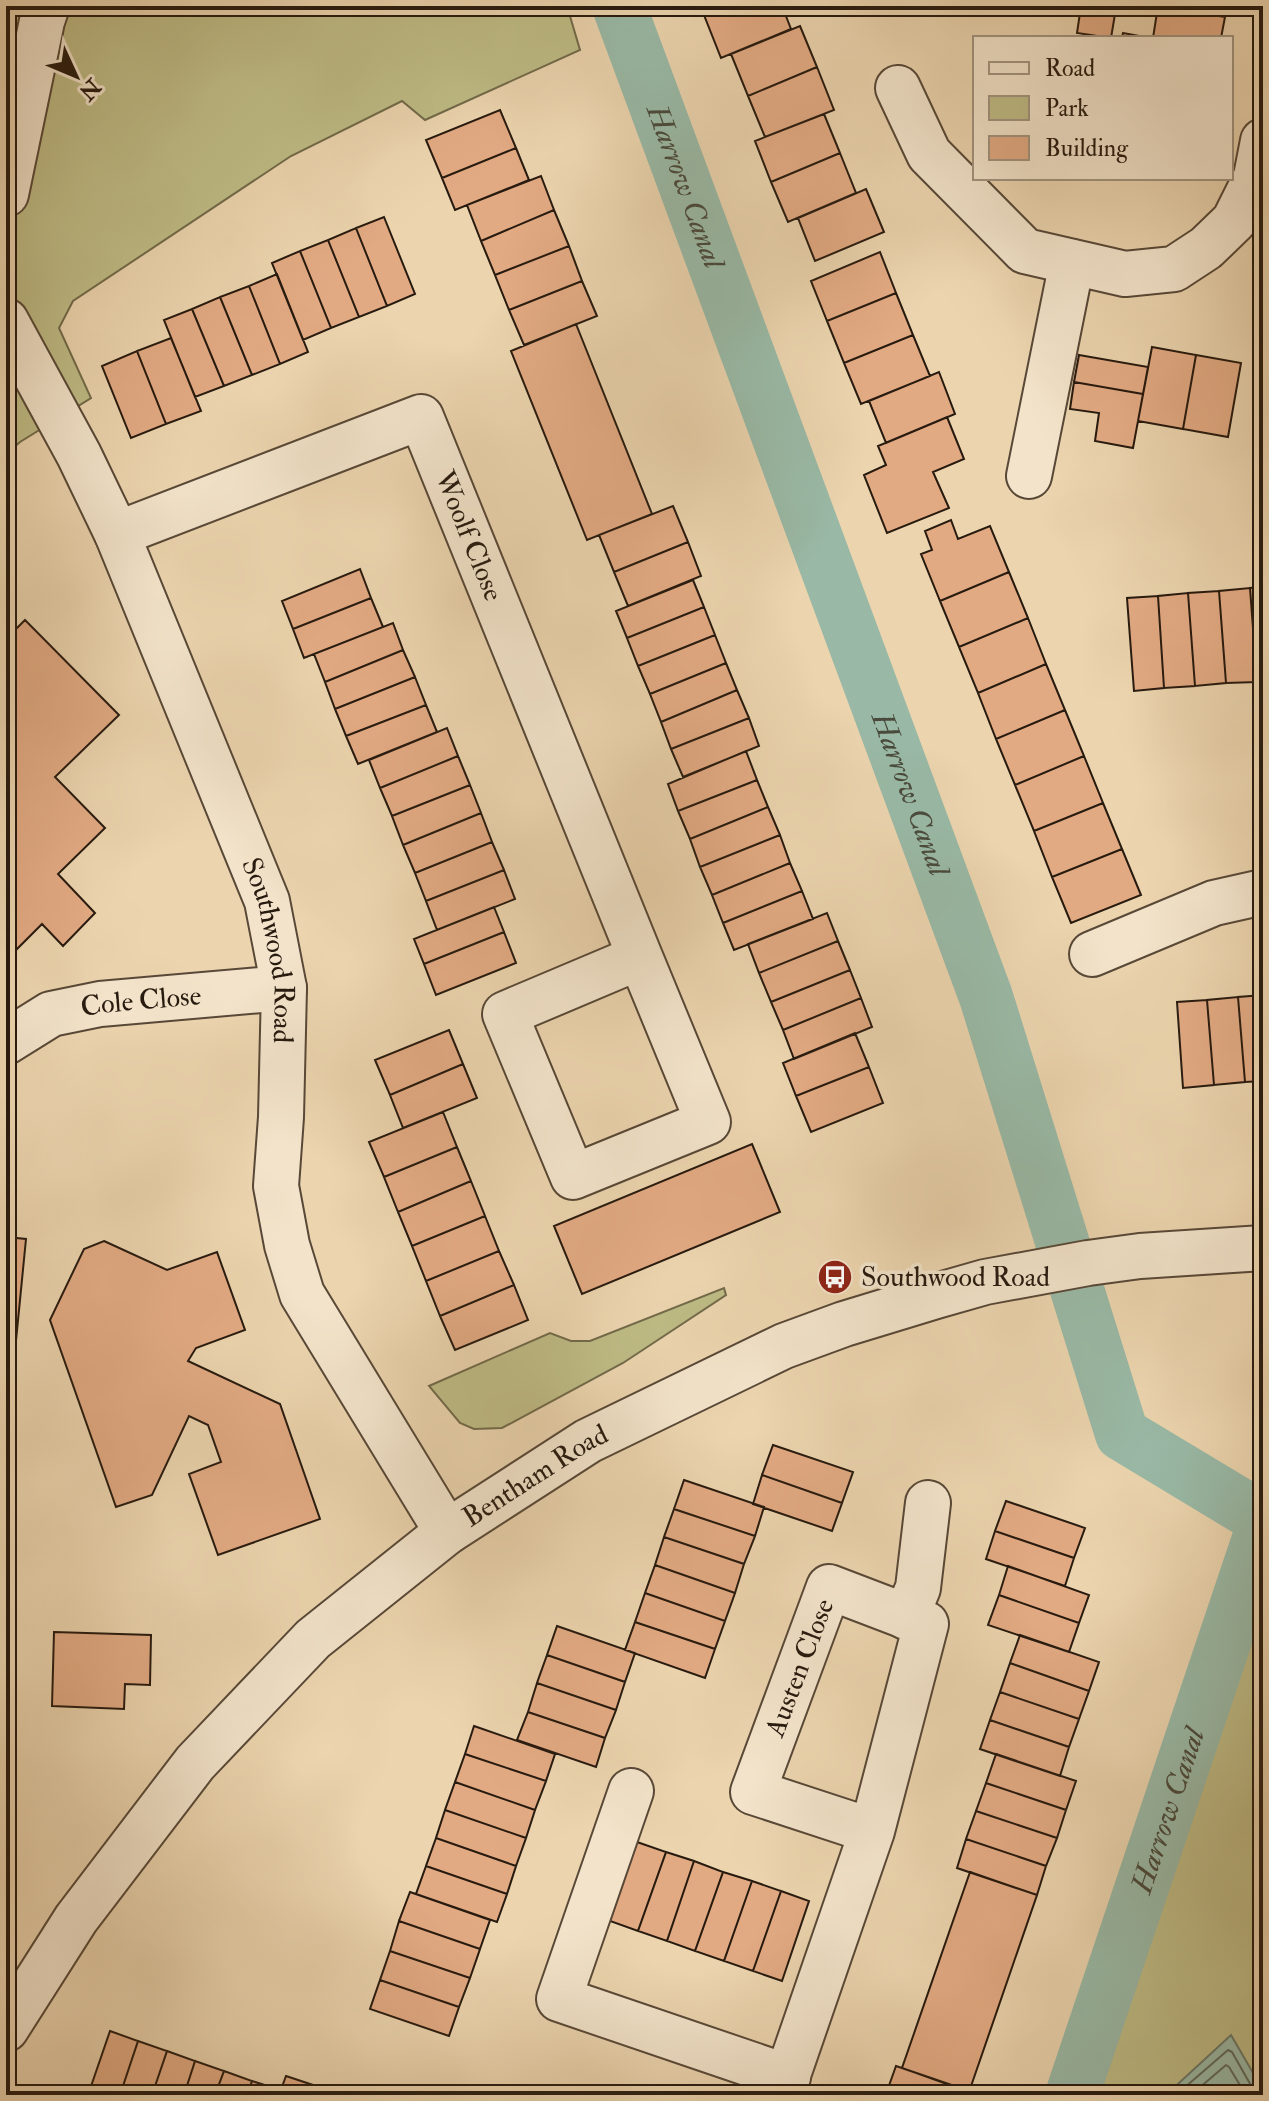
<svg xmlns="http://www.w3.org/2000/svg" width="1269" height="2101" viewBox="0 0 1269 2101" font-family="'IM FELL Double Pica',serif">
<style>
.green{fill:#bebb85;stroke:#726a4a;stroke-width:2}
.water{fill:#99b9a6;stroke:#6b796a;stroke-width:2}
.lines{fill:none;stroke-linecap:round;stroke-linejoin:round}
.shore{stroke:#606a5a;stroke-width:2}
.canal{stroke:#99b9a6;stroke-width:54}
.building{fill:#e2aa83;stroke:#271a0f;stroke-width:2}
.minor-casing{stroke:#584837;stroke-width:48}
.minor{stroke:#f2e3ca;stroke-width:44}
.labels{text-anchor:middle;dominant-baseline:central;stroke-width:7;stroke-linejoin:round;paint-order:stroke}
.street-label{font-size:28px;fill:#271a0f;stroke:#f2e3ca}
.poi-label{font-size:28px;fill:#271a0f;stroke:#f2e3ca;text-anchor:start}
.water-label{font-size:30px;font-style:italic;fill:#494a3c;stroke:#f2e3ca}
</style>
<rect width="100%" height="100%" fill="#ebd4ae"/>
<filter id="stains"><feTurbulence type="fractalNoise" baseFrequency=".0025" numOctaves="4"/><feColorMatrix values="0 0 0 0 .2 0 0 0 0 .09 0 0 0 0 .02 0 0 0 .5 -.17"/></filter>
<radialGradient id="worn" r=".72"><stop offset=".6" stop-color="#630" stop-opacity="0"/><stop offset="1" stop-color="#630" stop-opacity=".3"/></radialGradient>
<!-- green -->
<path class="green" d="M6 6H567L580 50 425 120 402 101 291 156 73 301 59 328 91 398 20 442 6 454Z
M724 1288 726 1295 623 1363 502 1428 474 1429 460 1423 429 1386 550 1333 571 1341H590Z
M1263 1483V2095H1071Z"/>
<!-- water -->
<path class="water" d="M1231 2035 1263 2090V2095H1166Z"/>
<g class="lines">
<!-- shore -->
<path class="shore" d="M1176 2095 1228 2050 1232 2052 1253 2089 1258 2092H1263
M1191 2095 1226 2065 1229 2067 1246 2095"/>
<!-- canal -->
<g class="canal">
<path id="s1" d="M619 6 986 997 1122 1434 1263 1519"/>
<path id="s2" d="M1072 2095 1263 1527"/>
</g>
</g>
<!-- building -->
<path class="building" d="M700 6H727L704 15Z
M727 6H782L791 29 721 58 704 15Z
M1081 6H1123L1122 10 1116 8 1111 38 1077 33Z
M1158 6 1225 17 1221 38H1153Z
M800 26 817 67 748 96 731 54Z
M1123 33 1150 38H1122Z
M817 67 834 110 765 137 748 96Z
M500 110 516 148 442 178 426 140Z
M824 114 840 153 771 182 755 141Z
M516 148 529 180 455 210 442 178Z
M840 153 856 193 788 222 771 182Z
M541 176 554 210 481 241 467 205Z
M866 189 884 232 815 261 798 218Z
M554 210 569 246 495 275 481 241Z
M384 217 415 294 387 306 356 228Z
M356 228 387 306 359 317 328 240Z
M328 240 359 317 331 328 300 251Z
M569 246 582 281 509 310 495 275Z
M300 251 331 328 303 340 272 263Z
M880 252 896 293 827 321 811 281Z
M277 274 308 352 280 364 249 286Z
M582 281 597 316 524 345 509 310Z
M249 286 280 364 252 375 220 297Z
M896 293 913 335 844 363 827 321Z
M220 297 252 375 224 386 192 309Z
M192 309 224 386 195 397 164 320Z
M576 324 652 514 587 540 511 351Z
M913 335 930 376 861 404 844 363Z
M171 338 201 411 166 424 137 351Z
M1152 347 1196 355 1183 429 1138 421Z
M137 351 166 424 131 438 102 366Z
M1079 355 1148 367 1143 394 1074 382Z
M1196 355 1241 363 1228 437 1183 429Z
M939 372 955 414 886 443 869 401Z
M1074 382 1143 394 1133 448 1095 441 1099 413 1070 409Z
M947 417 964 459 933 472 949 508 887 533 864 475 886 465 878 446Z
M673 506 688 542 614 572 599 535Z
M951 520 958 539 990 526 1009 572 940 601 921 554 932 550 925 531Z
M688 542 701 576 628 606 614 572Z
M360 569 371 598 293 629 282 601Z
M1009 572 1028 618 959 647 940 601Z
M693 580 704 607 627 638 616 611Z
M1263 587V681L1257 682 1250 588Z
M1250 588 1257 682 1226 683 1219 591Z
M1219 591 1226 683 1195 686 1188 593Z
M1188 593 1195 686 1164 688 1158 596Z
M1158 596 1164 688 1134 691 1127 598Z
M371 598 383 627 304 658 293 629Z
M704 607 715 635 638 666 627 638Z
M1028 618 1046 664 978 693 959 647Z
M25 620 119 715 55 777 105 828 58 874 95 913 63 946 42 924 10 956 6 952V639Z
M393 623 403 650 325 682 314 654Z
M715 635 726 663 650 694 638 666Z
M403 650 415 677 335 709 325 682Z
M726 663 737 690 661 722 650 694Z
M1046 664 1065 710 996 739 978 693Z
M415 677 426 705 346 736 335 709Z
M737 690 749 718 671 749 661 722Z
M426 705 437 732 358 764 346 736Z
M1065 710 1084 756 1015 785 996 739Z
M749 718 759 746 683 777 671 749Z
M447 728 458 756 380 788 369 760Z
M746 751 757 780 678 811 668 784Z
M458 756 470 785 392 816 380 788Z
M1084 756 1103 803 1034 831 1015 785Z
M757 780 768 807 690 839 678 811Z
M470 785 481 813 403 845 392 816Z
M1103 803 1122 849 1052 877 1034 831Z
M768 807 780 835 700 867 690 839Z
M481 813 492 842 415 873 403 845Z
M780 835 790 863 712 895 700 867Z
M492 842 504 870 426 901 415 873Z
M1122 849 1141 895 1071 923 1052 877Z
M790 863 802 891 723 923 712 895Z
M504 870 515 899 437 930 426 901Z
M802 891 813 919 734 950 723 923Z
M494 907 504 932 424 964 414 939Z
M827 913 838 941 759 973 748 944Z
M504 932 516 963 436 995 424 964Z
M838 941 850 970 771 1002 759 973Z
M850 970 861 998 783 1030 771 1002Z
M1263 995V1081L1245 1082 1238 997Z
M1238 997 1245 1082 1214 1085 1207 1000Z
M861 998 872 1027 794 1059 783 1030Z
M1207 1000 1214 1085 1183 1088 1177 1002Z
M449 1030 463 1064 390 1095 375 1060Z
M855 1033 869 1067 796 1096 783 1063Z
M463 1064 477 1098 403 1128 390 1095Z
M869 1067 883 1103 811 1132 796 1096Z
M443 1112 457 1147 384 1177 369 1142Z
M752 1144 780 1212 582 1294 554 1226Z
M457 1147 471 1181 398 1212 384 1177Z
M471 1181 485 1216 412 1246 398 1212Z
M485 1216 499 1251 426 1281 412 1246Z
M6 1237 26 1239 14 1361 6 1360Z
M104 1241 167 1270 217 1252 245 1330 196 1348 188 1361 280 1404 320 1519 218 1555 189 1474 221 1462 208 1425 189 1416 152 1495 116 1507 50 1320 84 1249Z
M499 1251 514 1285 440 1316 426 1281Z
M514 1285 528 1320 455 1350 440 1316Z
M773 1445 853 1472 842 1503 762 1475Z
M762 1475 842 1503 832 1531 753 1504Z
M684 1480 764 1507 755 1536 674 1509Z
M1006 1501 1085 1528 1074 1558 995 1531Z
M674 1509 755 1536 744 1564 664 1537Z
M995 1531 1074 1558 1065 1586 986 1559Z
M664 1537 744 1564 735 1593 655 1565Z
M655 1565 735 1593 725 1621 645 1593Z
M1008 1566 1089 1595 1079 1623 999 1595Z
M645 1593 725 1621 715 1649 635 1622Z
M999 1595 1079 1623 1069 1652 988 1625Z
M635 1622 715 1649 705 1678 625 1650Z
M557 1626 635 1653 625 1682 547 1655Z
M54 1632 151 1635 150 1685 125 1684 124 1709 52 1706Z
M1020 1635 1099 1662 1089 1691 1010 1663Z
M547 1655 625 1682 616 1710 537 1683Z
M1010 1663 1089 1691 1079 1719 1000 1692Z
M537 1683 616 1710 605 1738 528 1712Z
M1000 1692 1079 1719 1069 1747 990 1720Z
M528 1712 605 1738 596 1767 517 1740Z
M990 1720 1069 1747 1060 1776 980 1749Z
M474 1726 555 1754 546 1781 465 1754Z
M465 1754 546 1781 535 1810 455 1782Z
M996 1754 1076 1781 1066 1810 986 1783Z
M455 1782 535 1810 526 1838 445 1810Z
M986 1783 1066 1810 1057 1838 976 1811Z
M445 1810 526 1838 516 1866 436 1838Z
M976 1811 1057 1838 1046 1866 966 1839Z
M436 1838 516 1866 507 1894 426 1866Z
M966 1839 1046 1866 1037 1895 957 1868Z
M637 1842 666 1852 638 1931 610 1921Z
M666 1852 694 1861 667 1941 638 1931Z
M694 1861 723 1872 695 1951 667 1941Z
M426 1866 507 1894 497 1922 416 1894Z
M723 1872 752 1881 724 1961 695 1951Z
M970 1872 1037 1895 969 2092 902 2068Z
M752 1881 781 1891 753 1971 724 1961Z
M781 1891 809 1901 782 1981 753 1971Z
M410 1892 490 1920 480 1949 399 1921Z
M399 1921 480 1949 470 1978 390 1951Z
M390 1951 470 1978 459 2007 380 1980Z
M380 1980 459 2007 449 2036 370 2009Z
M110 2031 138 2041 120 2095H88Z
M138 2041 167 2051 152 2095H120Z
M167 2051 195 2061 184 2095H152Z
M195 2061 224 2071 215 2095H184Z
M896 2066 975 2093V2095L886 2094Z
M224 2071 252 2081 247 2095H215Z
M286 2076 313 2085 310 2095H279Z
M252 2081 280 2090 279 2095H247Z
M313 2085 342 2095H310Z"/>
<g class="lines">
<!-- minor casing -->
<g class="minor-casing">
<g id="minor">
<path d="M898 88 929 154 1025 251 1125 274 1174 269 1206 248 1234 221 1256 177 1263 141"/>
<path d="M6 194 42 21 47 6"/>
<path id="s3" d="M6 321 79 455 117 534 267 901 284 988 281 1117 276 1186 287 1245 302 1294 447 1532"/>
<path d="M1029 476 1072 262"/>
<path id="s4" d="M117 534 421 417 640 957 708 1122 573 1177 505 1014 640 957"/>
<path d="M1092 954 1214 903 1263 892"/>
<path id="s5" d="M6 1042 51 1014 100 1004 284 988"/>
<path d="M906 1617 918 1588 928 1503"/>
<path d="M631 1791 559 1999 788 2077"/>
<path id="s6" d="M6 2029 76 1919 195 1763 313 1639 447 1532 588 1441 784 1346 844 1324 936 1296 985 1282 1088 1263 1140 1256 1263 1248"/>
<path d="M781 2095 872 1831 926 1624 829 1587 753 1792 872 1831"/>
</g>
</g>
<!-- minor -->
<use href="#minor" class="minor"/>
</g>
<!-- icons -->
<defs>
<g id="bus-disc" transform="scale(1.8)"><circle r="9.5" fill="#8f2418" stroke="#f2e3ca"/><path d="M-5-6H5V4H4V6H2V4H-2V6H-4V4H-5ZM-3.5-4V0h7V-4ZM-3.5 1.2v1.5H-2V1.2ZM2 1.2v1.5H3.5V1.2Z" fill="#fff"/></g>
</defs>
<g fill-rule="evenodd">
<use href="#bus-disc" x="835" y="1277"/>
</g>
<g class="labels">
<!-- street labels -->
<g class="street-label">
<text stroke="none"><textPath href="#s4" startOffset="454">Woolf Close</textPath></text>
<text stroke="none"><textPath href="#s3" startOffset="686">Southwood Road</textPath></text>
<text stroke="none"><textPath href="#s5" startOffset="144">Cole Close</textPath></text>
<text stroke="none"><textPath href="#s6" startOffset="774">Bentham Road</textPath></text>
<text transform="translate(800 1668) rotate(-69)">Austen Close</text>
</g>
<!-- poi labels -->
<g class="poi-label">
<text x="861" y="1277">Southwood Road</text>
</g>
<!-- water labels -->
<g class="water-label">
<text stroke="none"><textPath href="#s1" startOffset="192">Harrow Canal</textPath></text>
<text stroke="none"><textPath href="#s1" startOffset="840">Harrow Canal</textPath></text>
<text stroke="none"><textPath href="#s2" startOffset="300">Harrow Canal</textPath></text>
</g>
</g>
<!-- margin -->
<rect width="1269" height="2101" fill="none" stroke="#ebd4ae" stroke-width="32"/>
<rect x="8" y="8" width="1253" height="2085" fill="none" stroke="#271a0f" stroke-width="4"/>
<rect x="16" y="16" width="1237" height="2069" fill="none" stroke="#271a0f" stroke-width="2"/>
<!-- legend -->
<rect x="973" y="36" width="260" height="144" fill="#f2e3ca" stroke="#a1937f" stroke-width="2"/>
<rect x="989" y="62" width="40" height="12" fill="#f2e3ca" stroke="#a1937f" stroke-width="2"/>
<text x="1045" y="76" font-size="24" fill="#271a0f">Road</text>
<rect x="989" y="96" width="40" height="24" fill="#bebb85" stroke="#a1937f" stroke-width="2"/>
<text x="1045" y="116" font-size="24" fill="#271a0f">Park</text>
<rect x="989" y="136" width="40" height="24" fill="#e2aa83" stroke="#a1937f" stroke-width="2"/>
<text x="1045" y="156" font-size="24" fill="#271a0f">Building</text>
<!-- north arrow -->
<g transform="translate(76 76) rotate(134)" stroke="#f2e3ca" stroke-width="6" paint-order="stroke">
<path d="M0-6L14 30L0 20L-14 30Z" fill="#271a0f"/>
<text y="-12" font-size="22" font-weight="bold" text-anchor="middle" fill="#271a0f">N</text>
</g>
<rect width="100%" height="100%" filter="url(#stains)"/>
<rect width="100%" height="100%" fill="url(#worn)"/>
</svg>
